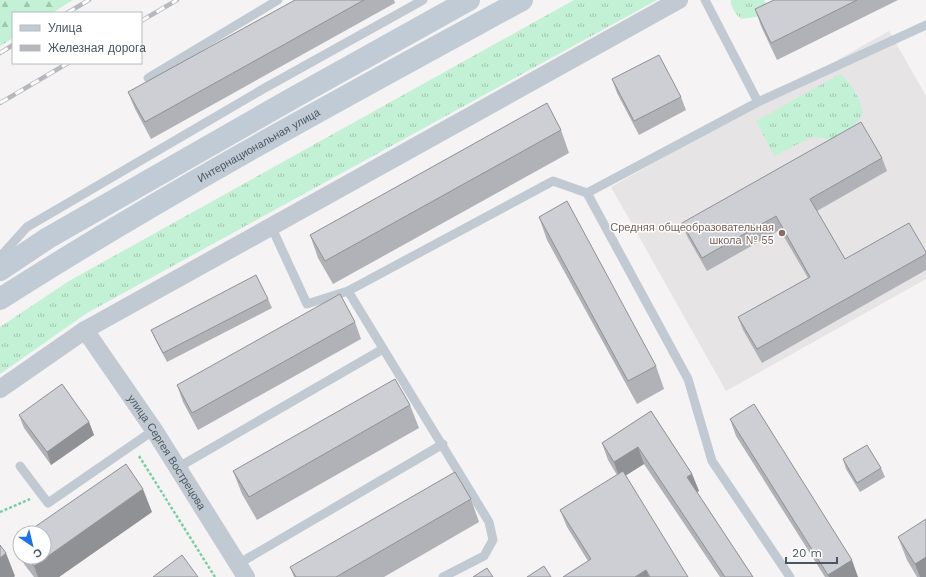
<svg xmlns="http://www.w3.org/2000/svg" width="926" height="577" viewBox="0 0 926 577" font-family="'Work Sans',sans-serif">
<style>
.education{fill:#e6e4e5}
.grass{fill:url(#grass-tufts)}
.forest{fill:url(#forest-firs)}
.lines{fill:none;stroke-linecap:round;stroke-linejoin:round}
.path{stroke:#7ad0a6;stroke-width:2.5;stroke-dasharray:3 2;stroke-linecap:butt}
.lane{stroke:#c1cad2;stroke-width:9}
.street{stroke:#c1cad2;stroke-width:18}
.secondary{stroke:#c1cbd6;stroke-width:22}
.rail-casing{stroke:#b5b8bd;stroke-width:4.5}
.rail{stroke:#fff;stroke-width:3;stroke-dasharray:9;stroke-linecap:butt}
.wall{fill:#b0b2b7}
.shaded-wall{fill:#909195}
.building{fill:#cdcfd5;stroke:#909195}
.education-dot{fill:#8d6e63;stroke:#fff;stroke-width:1.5}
.labels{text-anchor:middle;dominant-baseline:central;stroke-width:3;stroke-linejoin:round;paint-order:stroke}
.street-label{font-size:11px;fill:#4a5661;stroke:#fff}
.education-label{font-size:11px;fill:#785e54;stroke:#fff;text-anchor:end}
</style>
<defs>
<pattern id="grass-tufts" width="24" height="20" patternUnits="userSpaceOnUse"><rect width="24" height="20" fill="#c3f1d5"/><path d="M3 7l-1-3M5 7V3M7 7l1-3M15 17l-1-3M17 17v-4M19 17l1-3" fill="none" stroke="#a0c6b0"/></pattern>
<pattern id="forest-firs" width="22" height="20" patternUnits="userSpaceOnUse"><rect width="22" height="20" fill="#c3f1d5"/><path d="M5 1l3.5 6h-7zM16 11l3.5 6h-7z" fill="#a0c6b0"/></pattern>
</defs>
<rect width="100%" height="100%" fill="#f5f3f3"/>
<!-- education -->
<path class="education" d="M889 31 926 96V279L726 391 611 187Z"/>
<!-- grass -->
<path class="grass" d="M574 0H657L87 313 0 374V327L69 281Z
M731 0H764L772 11 761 16 741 19C736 14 730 7 731 0Z
M840 74C853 85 860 98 863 114L851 129 830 139 812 137 774 156 756 121Z"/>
<!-- forest -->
<path class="forest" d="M0 0H73L52 13H13V38L0 46Z"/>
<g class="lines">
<!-- path -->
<path class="path" d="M139 456 215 577
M0 512 30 499"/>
<!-- lane -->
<path class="lane" d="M705 0 758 102
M148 78 278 0
M587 193 758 102 926 25
M271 226 307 304 348 291 553 181 587 193 688 379 712 461 790 577
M0 257 27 227 263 89 423 0
M348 291 489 522 493 540 484 556 443 577
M20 466 48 503 154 430
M177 468 383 349
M238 564 443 444"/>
<!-- street -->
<g class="street">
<path id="s1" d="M85 330 154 430 246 577"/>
<path d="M0 389 85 330 679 0"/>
</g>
<!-- secondary -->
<g class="secondary">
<path d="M0 270 48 238 293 98 469 0"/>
<path id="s2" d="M0 299C169 191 346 96 522 0"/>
</g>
<!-- rail casing -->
<g class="rail-casing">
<path id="rail" d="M67 13 89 0
M141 21 177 0
M0 53 13 45
M0 103 68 63"/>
</g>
<!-- rail -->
<use href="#rail" class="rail"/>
</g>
<!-- wall -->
<path class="wall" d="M295 0H394L395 3 151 139 135 109 128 92Z
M774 0H898L777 60 761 26 755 9Z
M612 79 681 97 686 110 639 135 617 93Z
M561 130 569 153 333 284 318 258 310 235Z
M882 158 887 171 817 211 845 259 926 252V270L762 363 743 330 738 317 808 278 780 230 707 271 687 236 682 223Z
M539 217 656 366 664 389 637 404 547 240Z
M268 299 272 308 167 362 155 339 151 330Z
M355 322 361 339 198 430 183 402 177 385Z
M410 405 419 428 257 520 242 494 233 471Z
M651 411 692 474 699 491 697 492 753 577H720L644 464 625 476 688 577H563L588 561 567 527 560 510 617 475 608 460 602 443Z
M19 415 89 422 94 435 51 465 24 428Z
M730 419 858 577H825L736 436Z
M843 459 881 468 885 477 860 492 846 469Z
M471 499 479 522 384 577H294L290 567Z
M152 512 59 577H34L24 564 22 557H44Z
M898 537 926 577H917L907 560Z
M20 538V552L16 541Z"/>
<!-- shaded-wall -->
<path class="shaded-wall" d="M89 422 94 435 51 465 47 452Z
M638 447 644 464 620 479 614 462Z
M692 474 699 491 693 494 687 477Z
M143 489 152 512 59 577H38L34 566Z
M6 553 15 576 14 577H0V558Z
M926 557V577H920L915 564Z
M852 560 858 577H829L828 575Z
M646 570 649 577H635Z"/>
<!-- building -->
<path class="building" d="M295 0H364L145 122 128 92Z
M774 0H857L771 43 755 9Z
M659 55 681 97 634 121 612 79Z
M547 103 561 130 325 261 310 235Z
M861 122 882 158 810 199 845 259 909 223 926 252V254L757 349 738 317 810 277 776 216 702 258 682 223Z
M567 201 656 366 628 381 539 217Z
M256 275 268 299 163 353 151 330Z
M340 294 355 322 192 413 177 385Z
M395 379 410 405 249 497 233 471Z
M62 384 89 422 47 452 19 415Z
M754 404 852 560 828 575 730 419Z
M651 411 692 474 687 477 753 577H725L638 447 614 462 602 443Z
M867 445 881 468 857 483 843 459Z
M126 464 143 489 34 566 27 557H44V533H26Z
M623 471 688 577H650L646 570 635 577H563L591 559 560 510Z
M455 472 471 499 336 577H296L290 567Z
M926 519V557L915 564 898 537Z
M20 538V547L16 541Z
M0 545 6 553 0 558Z
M182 555 198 577H153Z
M544 566 551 577H527Z
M487 568 493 577H473Z"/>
<!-- markers -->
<circle class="education-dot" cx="782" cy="233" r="4"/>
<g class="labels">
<!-- street labels -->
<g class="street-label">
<text stroke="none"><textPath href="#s2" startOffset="301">Интернациональная улица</textPath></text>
<text stroke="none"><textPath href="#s1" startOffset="147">улица Сергея Вострецова</textPath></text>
</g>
<!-- education labels -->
<g class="education-label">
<text x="774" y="227">Средняя общеобразовательная<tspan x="774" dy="13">школа № 55</tspan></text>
</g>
</g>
<!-- legend -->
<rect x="12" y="12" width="130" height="52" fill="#ffffff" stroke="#b7bbc0"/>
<rect x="20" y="25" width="20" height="6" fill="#c1cbd6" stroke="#b7bbc0"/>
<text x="48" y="32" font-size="12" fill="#4a5661">Улица</text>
<rect x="20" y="45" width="20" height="6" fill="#b5b8bd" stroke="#b7bbc0"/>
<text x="48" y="52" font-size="12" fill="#4a5661">Железная дорога</text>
<!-- north arrow -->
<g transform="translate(32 545) rotate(145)"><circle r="19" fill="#ffffff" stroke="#b7bbc0"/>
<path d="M0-3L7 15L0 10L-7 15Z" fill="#1a73e8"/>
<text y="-6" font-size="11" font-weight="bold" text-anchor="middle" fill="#4a5661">С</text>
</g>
<!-- scale -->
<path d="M786 557v6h51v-6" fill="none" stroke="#4a5661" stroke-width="2"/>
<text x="792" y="557" font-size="12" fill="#4a5661" stroke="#ffffff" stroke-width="3" paint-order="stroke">20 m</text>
</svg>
